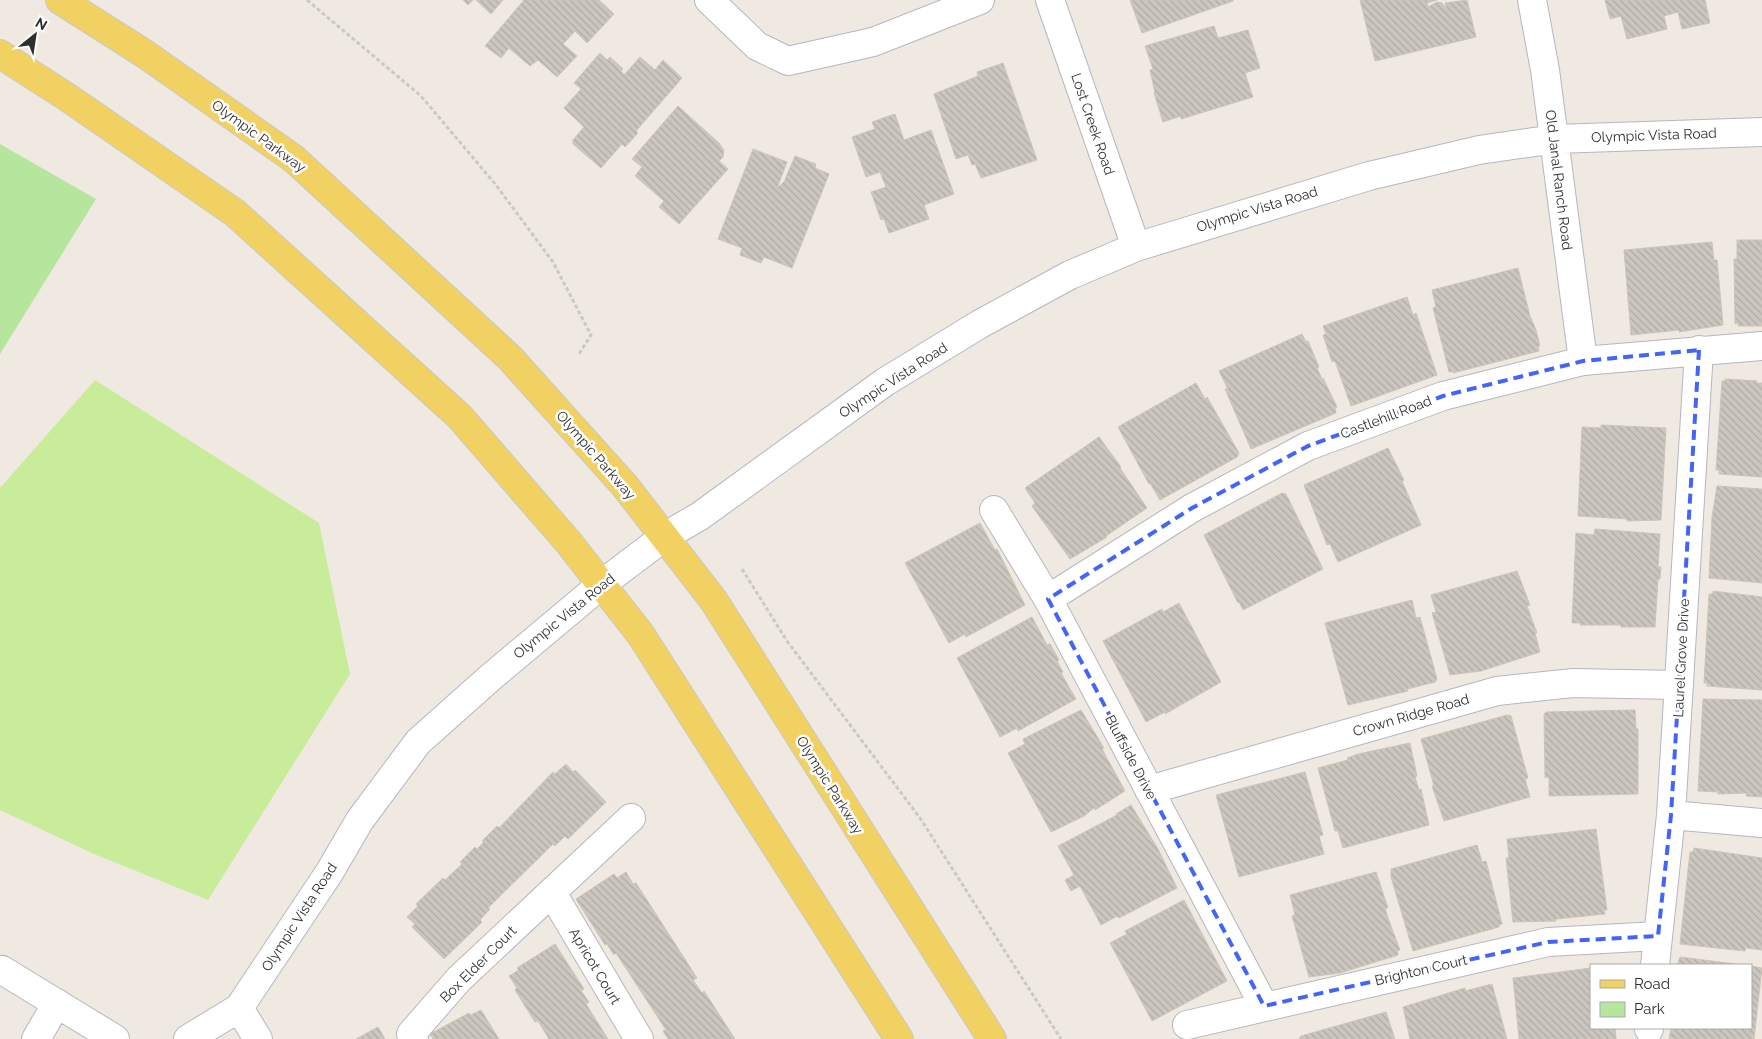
<svg xmlns="http://www.w3.org/2000/svg" width="1762" height="1039" viewBox="0 0 1762 1039" font-family="Raleway,sans-serif">
<style>
.green{fill:#b6e59e}
.pitch{fill:#c9ec9a}
.building{fill:url(#building-back-hatch);stroke:#cbc5ba}
.lines{fill:none;stroke-linecap:round;stroke-linejoin:round}
.minor-casing{stroke:#b4b7c1;stroke-width:30}
.major-casing{stroke:#c9c9c9;stroke-width:30}
.path{stroke:#c9c9c9;stroke-width:3;stroke-dasharray:4 2.5;stroke-linecap:butt}
.minor{stroke:#fff;stroke-width:28}
.major{stroke:#f2d163;stroke-width:28}
.marked{fill:none;stroke:#4264fb;stroke-width:4;stroke-dasharray:10 6;stroke-linejoin:round}
.labels{text-anchor:middle;dominant-baseline:central;stroke-width:5;stroke-linejoin:round;paint-order:stroke}
.street-label{font-size:14px;fill:#2e2e2e;stroke:#fff}
</style>
<defs>
<pattern id="building-back-hatch" width="6" height="6" patternUnits="userSpaceOnUse" patternTransform="scale(1.25)"><rect width="6" height="6" fill="#cbc7bf"/><path d="M-1 5l2 2M0 0l6 6M5-1l2 2" fill="none" stroke="#afaba4"/></pattern>
</defs>
<rect width="100%" height="100%" fill="#efe9e1"/>
<!-- green -->
<path class="green" d="M0 144 96 199 0 354Z"/>
<!-- pitch -->
<path class="pitch" d="M95 380 319 523 350 674 208 900 94 854 0 810V488Z"/>
<!-- building -->
<path class="building" d="M463 0H473L468 5Z
M476 0H503L491 14Z
M524 0H599L614 14 587 43 575 31 563 44 577 56 557 77 538 60 530 66 509 48 501 58 485 46Z
M1130 0H1233V1L1142 33Z
M1360 0H1437L1427 3 1428 7 1437 2 1442 3 1447 9 1445 3 1467 0 1476 37 1375 61Z
M1605 0H1705L1710 23 1682 29 1678 12 1664 16 1667 29 1627 39 1621 16 1610 19Z
M1214 26 1218 38 1248 30 1260 68 1245 73 1253 97 1181 119V116L1163 122 1154 93H1155L1150 70 1153 69 1145 46Z
M600 53 607 60 610 57 623 69 621 71 624 75 640 57 655 70 663 60 682 78 636 131 638 133 625 147 622 144 601 168 573 144V140L584 127 564 108 581 89 574 83Z
M1003 63 1037 160 981 178 975 164 972 165 968 155 956 159 934 94 978 76 977 72Z
M678 106 719 143 724 150 723 157 719 161 728 169 679 224 659 207 664 201 635 176 642 167 632 159Z
M895 114 904 140 931 130 954 194 924 205 929 219 889 233 884 219 881 220 871 192 886 187 880 172 866 177 852 137 875 129 872 122Z
M753 149 787 162 777 188 784 182 795 156 816 164 815 168 829 174 792 268 764 257 761 263 740 255 742 248 718 239Z
M1737 240H1762V326H1738V323L1735 324 1734 259H1737Z
M1712 242 1714 260H1717L1723 325 1679 332V330L1631 335 1624 250Z
M1518 268 1530 316 1536 330 1540 346H1538L1539 351 1453 373V371L1449 372 1433 308 1436 307 1432 290Z
M1407 297 1413 315 1416 313 1437 375 1351 406 1335 361 1332 362 1323 335 1326 334 1323 326Z
M1302 334 1306 342 1308 341 1319 367 1317 368 1322 379 1323 378 1337 407 1335 408 1336 413 1251 449 1225 389H1228L1219 371Z
M1725 379 1757 381 1756 383H1762V477L1719 474V470H1716L1722 381H1725Z
M1196 383 1205 399 1207 397 1239 453 1237 457 1160 500 1150 483 1149 484 1118 427Z
M1601 425 1666 428 1661 520 1627 521V519L1578 516 1582 427 1601 428Z
M1099 437 1121 467 1120 468 1147 508 1106 536 1107 537 1070 559 1032 506 1035 503 1025 488Z
M1388 448 1404 480 1402 481 1421 525 1338 562 1330 544 1327 545 1304 485Z
M1717 486 1762 489V583L1709 578 1712 517Z
M1282 493 1286 494 1323 569 1243 610 1239 602 1238 603 1204 535Z
M980 523 995 550 997 549 1025 605 966 637 965 634 949 643 905 563Z
M1595 529 1660 534 1658 567H1661L1660 579H1658L1655 627H1621V625H1580V623H1572L1576 533 1594 535Z
M1517 571 1530 605 1527 606 1537 633H1535L1540 652 1481 671 1450 675 1432 613 1436 612 1431 595Z
M1713 591 1762 597V690L1707 686V683H1704L1709 594H1713Z
M1412 600 1416 618 1420 617 1437 679 1435 682 1407 689 1408 691 1348 705 1325 623Z
M1179 603 1221 682 1165 714V712L1146 722 1103 641 1162 609 1163 612Z
M1032 617 1047 645 1050 644 1059 660 1057 661 1063 672 1061 673 1076 699 1018 731 1017 728 1000 737 957 658Z
M1703 699 1762 700V797L1746 796 1747 793 1718 794V792L1698 791Z
M1081 710 1104 748 1102 749 1125 791 1095 810 1094 808 1084 816 1051 832 1008 753 1025 744 1023 739Z
M1635 710 1636 729H1638V794L1549 796V777L1545 778 1544 714 1546 712Z
M1507 715 1511 716 1528 778 1525 779 1530 797 1444 821 1432 786H1434L1421 739Z
M1410 743 1417 776 1415 777 1419 790 1421 789 1429 825 1343 848 1338 831H1335L1318 768 1348 760 1347 758 1358 754Z
M566 764 573 772 575 770 606 802 568 839 565 836 555 846 553 844 488 908 490 909 480 920 482 922 444 959 412 927 415 924 407 917 418 906 416 904 443 878 445 880 462 864 460 862 475 847 477 849 484 842 482 841 497 826 499 828 553 772 555 774Z
M1305 772 1323 835 1319 836 1324 854 1239 877 1216 795Z
M1131 805 1158 849 1177 888 1119 918 1117 916 1101 925 1080 886 1071 891 1065 880 1074 875 1058 846 1117 815 1116 814Z
M1596 829 1607 910H1604L1605 914 1556 919V921L1513 922 1506 858H1509L1507 839Z
M1477 845 1482 862 1486 861 1502 924 1499 925V927L1413 951 1391 877V869Z
M1694 848 1762 858V950L1746 948 1745 951 1680 944 1690 852H1693Z
M626 872 633 884 636 883 697 978 693 980 702 993 704 991 735 1039H668L663 1031 666 1030 616 953 614 955 607 944 605 945 576 899 614 874 617 878Z
M1376 872 1388 908H1385L1389 921 1400 950 1397 951 1398 955 1340 973 1309 977 1292 916 1295 915 1290 895Z
M1184 900 1227 981 1152 1021 1110 943 1127 934 1125 931Z
M555 944 584 989 581 991 589 1002 586 1004 608 1039H549L538 1021 535 1022 515 990 517 988 509 976 519 970 517 968Z
M1680 957 1743 965H1677Z
M1751 966 1762 968 1754 1039H1669L1671 1028H1751Z
M1591 968V1028H1615L1616 1039H1519L1513 978Z
M1492 984 1507 1039H1410L1403 1007 1465 988V991Z
M481 1010 499 1039H433L430 1034 469 1013 471 1015Z
M1386 1012 1395 1039H1299L1301 1036Z
M378 1027 385 1039H356Z"/>
<g class="lines">
<!-- minor casing -->
<g class="minor-casing">
<path id="minor" d="M709 0 757 46 788 61 873 42 980 0
M1050 0 1136 247
M1532 0 1545 70 1583 361
M994 510 1048 599 1264 1006
M1048 599 1192 508 1308 446 1443 396 1583 361 1762 346
M1149 790 1497 691 1573 683 1679 685
M1671 815 1762 823
M552 893 639 1039
M1655 965 1671 815 1699 350
M0 971 2 970 115 1039
M239 1008 258 1039
M1187 1025 1548 942 1658 936
M1649 1029V1028
M36 1039 57 1003
M188 1039 239 1008 329 873 360 820 418 742 491 677 602 584 664 537 700 516 885 382 980 324 1070 275 1136 247 1369 176 1479 150 1555 139 1762 132
M414 1039 411 1034 459 979 631 818"/>
</g>
<!-- major casing -->
<g class="major-casing">
<path id="major" d="M60 0 145 54 294 159 510 358 625 486 714 601 992 1039
M0 54 67 97 235 213 460 417 569 543 641 635 899 1039"/>
</g>
<!-- path -->
<path class="path" d="M307 0 421 96 496 185 553 262 591 335 579 354
M742 569 787 641 920 818 1061 1039"/>
<!-- minor -->
<use href="#minor" class="minor"/>
<!-- major -->
<use href="#major" class="major"/>
</g>
<!-- marked area -->
<path class="marked" d="M1699 350 1671 815 1658 936 1548 942 1264 1006 1048 599 1192 508 1308 446 1443 396 1583 361Z"/>
<g class="labels">
<!-- street labels -->
<g class="street-label">
<text transform="translate(1093 124) rotate(71)">Lost Creek Road</text>
<text transform="translate(1654 135) rotate(-2)">Olympic Vista Road</text>
<text transform="translate(259 136) rotate(36)">Olympic Parkway</text>
<text transform="translate(1559 180) rotate(83)">Old Janal Ranch Road</text>
<text transform="translate(1257 209) rotate(-17)">Olympic Vista Road</text>
<text transform="translate(893 380) rotate(-33)">Olympic Vista Road</text>
<text transform="translate(1386 417) rotate(-21)">Castlehill Road</text>
<text transform="translate(596 455) rotate(49)">Olympic Parkway</text>
<text transform="translate(564 616) rotate(-39)">Olympic Vista Road</text>
<text transform="translate(1681 658) rotate(-87)">Laurel Grove Drive</text>
<text transform="translate(1411 715) rotate(-16)">Crown Ridge Road</text>
<text transform="translate(1131 757) rotate(62)">Bluffside Drive</text>
<text transform="translate(830 785) rotate(58)">Olympic Parkway</text>
<text transform="translate(299 917) rotate(-57)">Olympic Vista Road</text>
<text transform="translate(478 964) rotate(-45)">Box Elder Court</text>
<text transform="translate(595 966) rotate(59)">Apricot Court</text>
<text transform="translate(1421 970) rotate(-13)">Brighton Court</text>
</g>
</g>
<!-- legend -->
<rect x="1590" y="964" width="162" height="65" fill="#ffffff" stroke="#ababab"/>
<rect x="1600" y="980" width="25" height="8" fill="#f2d163" stroke="#ababab"/>
<text x="1634" y="989" font-size="15" fill="#2e2e2e">Road</text>
<rect x="1600" y="1002" width="25" height="15" fill="#b6e59e" stroke="#ababab"/>
<text x="1634" y="1014" font-size="15" fill="#2e2e2e">Park</text>
<!-- north arrow -->
<g transform="translate(35 35) rotate(30)" stroke="#ffffff" stroke-width="4" paint-order="stroke">
<path d="M0-4L9 19L0 12L-9 19Z" fill="#2e2e2e"/>
<text y="-8" font-size="14" font-weight="bold" text-anchor="middle" fill="#2e2e2e">N</text>
</g>
</svg>
